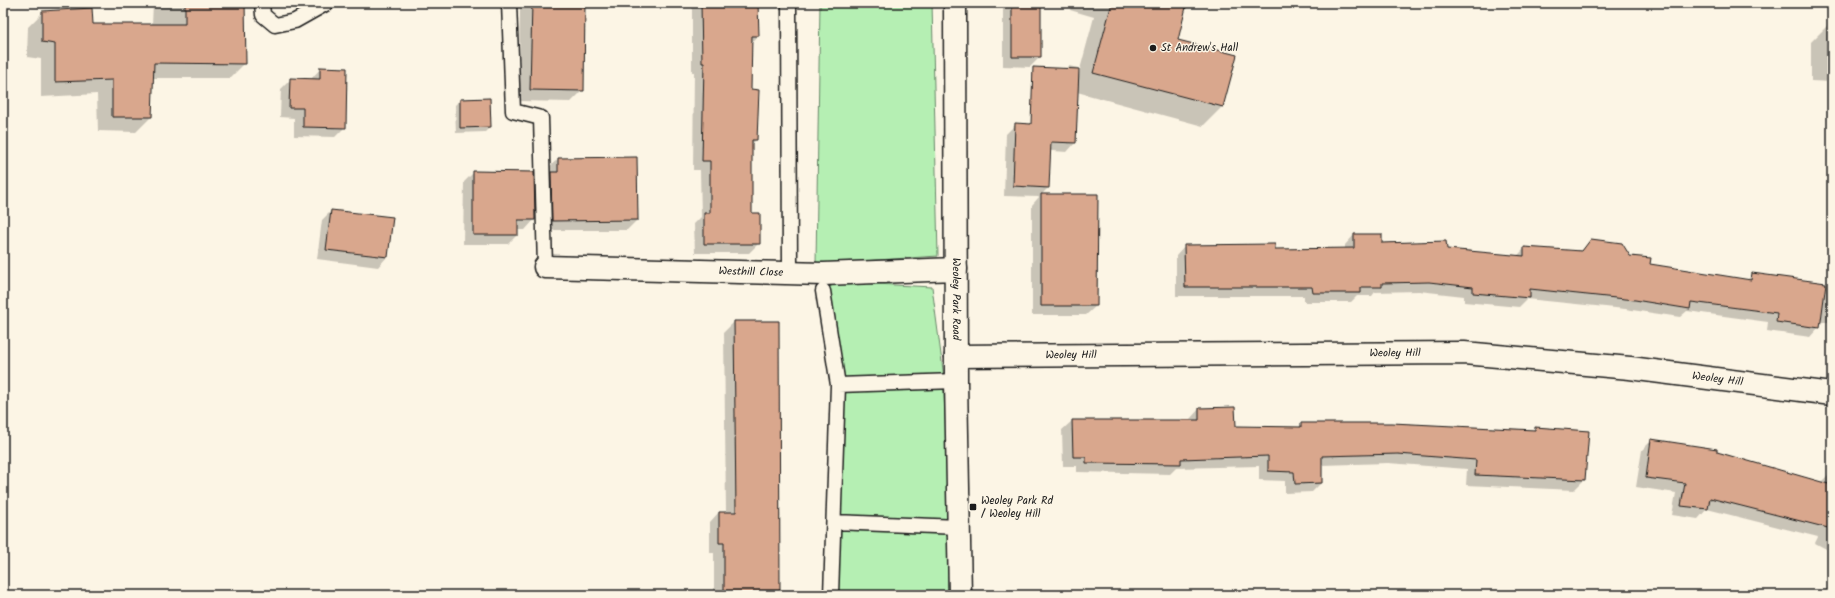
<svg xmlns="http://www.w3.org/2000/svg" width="1835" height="598" viewBox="0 0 1835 598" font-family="Kalam,sans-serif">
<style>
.green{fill:#b5efb3;stroke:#688668}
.shadow{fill:#0003}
.building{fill:#d9a78d;stroke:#1c1c1c}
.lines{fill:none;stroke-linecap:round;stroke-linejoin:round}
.service-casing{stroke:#1c1c1c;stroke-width:17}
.minor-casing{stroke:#1c1c1c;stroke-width:25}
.tertiary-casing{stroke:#1c1c1c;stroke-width:25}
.service{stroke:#fcf5e5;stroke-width:14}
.minor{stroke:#fcf5e5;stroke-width:22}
.tertiary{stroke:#fcf5e5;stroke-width:22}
.poi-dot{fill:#1c1c1c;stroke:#fcf5e5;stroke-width:1.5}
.labels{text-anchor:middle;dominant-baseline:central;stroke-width:3;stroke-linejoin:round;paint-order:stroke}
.poi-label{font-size:11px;fill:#1c1c1c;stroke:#fcf5e5;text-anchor:start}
.street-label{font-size:11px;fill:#1c1c1c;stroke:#fcf5e5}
</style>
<rect width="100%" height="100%" fill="#fcf5e5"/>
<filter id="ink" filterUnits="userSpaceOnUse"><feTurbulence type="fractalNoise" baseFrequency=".025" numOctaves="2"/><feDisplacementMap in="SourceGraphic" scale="8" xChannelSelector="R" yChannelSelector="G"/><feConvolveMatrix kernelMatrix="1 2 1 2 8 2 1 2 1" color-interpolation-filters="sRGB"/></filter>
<g filter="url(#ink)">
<!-- green -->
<path class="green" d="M820 3H932L938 256 816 264Z
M838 282 932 287 943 370 948 484V595H834L836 528 828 288Z"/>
<!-- shadow -->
<path class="shadow" d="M153 3H244L245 63 230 78H152L151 117 136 132 98 131 97 94 41 97V59L27 57 28 27 43 12 92 25H152Z
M520 3H584L583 90 571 102 519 101Z
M692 3H758V36L751 44 750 90 756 140 751 145V214L759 243 749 253H695L694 224 701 217 700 170H693L694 72H692Z
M1003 3H1040V57L1030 67 1003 66Z
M1072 3H1186L1176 40 1222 107 1203 126 1077 92 1075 143 1067 152 1039 150 1048 188 1041 195H1097L1096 306 1086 315H1032V205L1039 197 1004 196 1006 134 1016 124 1040 150 1060 75 1069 66 1078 68V77L1094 17 1070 10Z
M1830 23H1832V82L1811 81V42Z
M321 68 345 127 335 137 294 136V118L280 117 281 89 291 79H311Z
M460 100 490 127 485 132 456 133 455 105Z
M636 158 637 220 627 230H543L548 168 558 159Z
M474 172 534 220 525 230H517V235L508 244H463L464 182Z
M331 211 392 218 387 257 378 267 317 259 322 220Z
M1354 235H1381V244L1516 257 1525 248 1580 252 1591 240 1649 265 1747 280 1753 274 1830 285 1829 280 1832 278V322H1820L1819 327 1810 337 1767 331 1768 322 1687 311 1680 317 1625 309 1527 299 1519 307 1464 302V296L1419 291 1375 292 1372 296H1357L1351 302H1304V296H1176V256L1185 246 1274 250 1345 249V245Z
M734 322 779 595H714V553H710V522L719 512 726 513 724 332Z
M1199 409 1235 427 1298 428 1302 424 1532 431 1535 428 1584 480 1574 490 1466 485 1467 469 1388 463 1321 465V483L1312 492 1285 493V481L1259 480V466L1176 468 1170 474 1077 472V466H1063L1062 430 1072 421H1190V419Z
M1652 440 1820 483 1829 474 1832 476V552L1815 543 1818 537 1707 509 1698 519 1672 515 1676 493 1636 487 1642 450Z"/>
<!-- building -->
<path class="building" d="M185 3H245L246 64 154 63 152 117H112V80L55 82V44L42 42V11L92 8 93 24H185Z
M532 3H585L584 91 530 90Z
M701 3H758L759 36H752L751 89 759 90 757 140H752V213H760V244H704V213H710V161H702L704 63H702Z
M1012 3H1041V57H1012Z
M1112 3H1187L1178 40 1237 55 1223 107 1093 73Z
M320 67 347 68 346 128 303 127V108H289L290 78 320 79Z
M1033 67 1079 69 1076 143 1051 142 1049 188 1013 186 1015 123 1031 124Z
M490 98 491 127 460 128V99Z
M637 157 638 220 552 221 551 172H558V158Z
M473 171 534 172 535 220H518V235H473Z
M1041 194H1098L1097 306H1041Z
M331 210 393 217 388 257 326 250Z
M1354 234H1382V243L1446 241 1447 249 1524 256V247L1582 251 1591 239 1622 243 1630 256 1651 258 1650 264 1751 280 1752 273 1826 283 1820 328 1776 322 1777 313 1691 302 1690 309 1635 300 1530 289V298L1473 293V287L1429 282 1382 283V287H1361V293H1313L1312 287H1185L1184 245 1275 244V249L1354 248Z
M734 321H779L780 595H724V543H719V512H736Z
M1235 407 1236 426 1301 427V423H1392L1535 430V427L1589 431 1585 480 1475 475 1476 460 1398 454 1322 456V483L1295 484 1294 472 1268 471V456L1181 459V464L1086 463V457H1073L1072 420H1199V408Z
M1651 439 1717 449V452L1832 485V529L1710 498 1708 509 1681 506 1685 483 1646 478Z"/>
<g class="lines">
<!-- service casing -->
<g class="service-casing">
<path id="service" d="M262 3 263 15 275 25 295 21 327 3
M509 3 513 111 541 118 545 267
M789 3 790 272
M823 291 838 385 831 595
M838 385 956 381
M834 522 959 527"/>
</g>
<!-- minor casing -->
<g class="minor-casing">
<g id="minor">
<path id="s1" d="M545 267 823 274 956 269"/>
<path id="s2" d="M956 356 1464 353 1630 368 1832 394"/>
</g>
</g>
<!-- tertiary casing -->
<g class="tertiary-casing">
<g id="tertiary">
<path id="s3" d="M955 3 956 381 960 595"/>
</g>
</g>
<!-- service -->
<use href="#service" class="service"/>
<!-- minor -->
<use href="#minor" class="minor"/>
<!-- tertiary -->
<use href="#tertiary" class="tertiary"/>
</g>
</g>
<!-- markers -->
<g class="poi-dot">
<circle cx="1153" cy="48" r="4"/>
<rect x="969" y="503" width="8" height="8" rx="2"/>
</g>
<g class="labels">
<!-- poi labels -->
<g class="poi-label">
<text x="1161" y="48">St Andrew's Hall</text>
<text x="981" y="501">Weoley Park Rd<tspan x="981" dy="13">/ Weoley Hill</tspan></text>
</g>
<!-- street labels -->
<g class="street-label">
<text stroke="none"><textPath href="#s1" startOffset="206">Westhill Close</textPath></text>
<text stroke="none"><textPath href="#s3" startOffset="296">Weoley Park Road</textPath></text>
<text stroke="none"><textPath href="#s2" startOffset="439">Weoley Hill</textPath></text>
<text stroke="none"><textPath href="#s2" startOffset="115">Weoley Hill</textPath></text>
<text stroke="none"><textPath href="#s2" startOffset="763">Weoley Hill</textPath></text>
</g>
</g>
<!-- margin -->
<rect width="1835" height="598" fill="none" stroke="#fcf5e5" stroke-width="16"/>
<rect x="8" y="8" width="1819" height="582" fill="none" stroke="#1c1c1c" stroke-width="1.5" filter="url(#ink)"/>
</svg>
